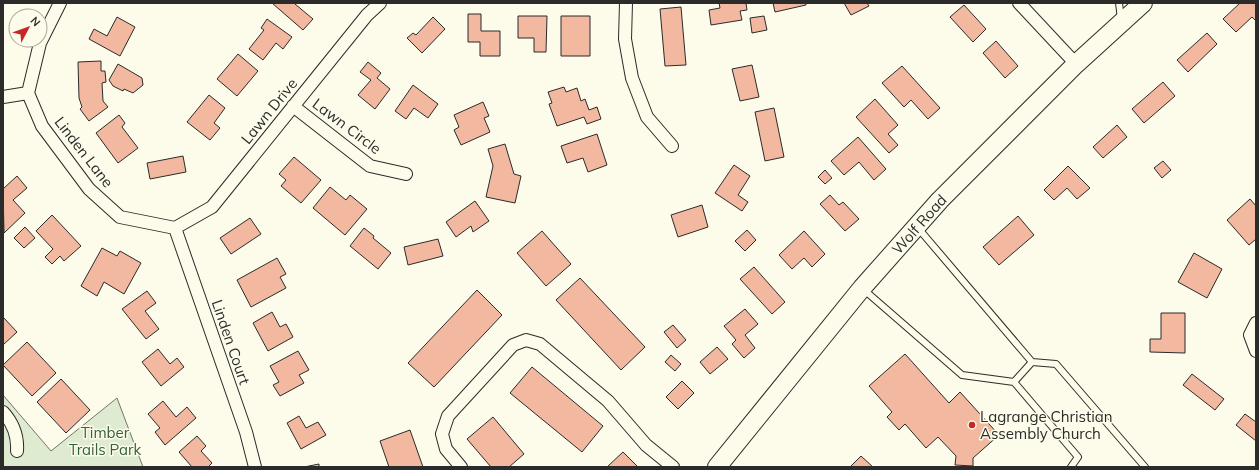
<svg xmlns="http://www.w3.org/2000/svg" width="1259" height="470" viewBox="0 0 1259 470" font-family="Mulish,sans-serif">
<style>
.green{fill:#deebd1;stroke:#74746e}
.building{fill:#f2b8a0;stroke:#2b2b2b}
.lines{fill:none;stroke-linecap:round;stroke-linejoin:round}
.service-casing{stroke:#2b2b2b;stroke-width:8}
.minor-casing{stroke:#2b2b2b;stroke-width:14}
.secondary-casing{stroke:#2b2b2b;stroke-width:20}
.service{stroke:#fdfbea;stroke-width:6}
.minor{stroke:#fdfbea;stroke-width:12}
.secondary{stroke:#fdfbea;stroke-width:18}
.poi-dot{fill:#c62828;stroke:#fdfbea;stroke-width:1.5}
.labels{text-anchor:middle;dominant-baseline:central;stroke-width:3;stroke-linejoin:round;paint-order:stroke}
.street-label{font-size:15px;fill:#2b2b2b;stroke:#fdfbea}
.poi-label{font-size:15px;fill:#2b2b2b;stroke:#fdfbea;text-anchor:start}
.park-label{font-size:15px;fill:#34623c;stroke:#fdfbea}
</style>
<rect width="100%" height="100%" fill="#fdfbea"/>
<!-- green -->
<path class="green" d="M3 395 51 451 117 398 143 467H3Z"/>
<!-- building -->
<path class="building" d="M272 3H296L295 4 313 19 303 30Z
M719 3H746L747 10 740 11 742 20 711 25 709 10 720 8Z
M773 3H806V5L775 12Z
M844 3H867L869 6 851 15Z
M1240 3H1256V21L1252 17 1236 32 1223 19Z
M964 5 986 29 973 42 950 17Z
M681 7 686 65 665 66 660 9Z
M468 14H481V31H500V56H480V42H468Z
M518 16H547L546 52H534V38H518Z
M561 16H590V56H561Z
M764 16 767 30 752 33 750 18Z
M117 17 135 27 120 56 89 39 94 29 107 36Z
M433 17 445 29 422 53 407 38 413 33 416 35Z
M267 19 292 37 283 49 276 43 263 60 249 49 264 30 261 28Z
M1207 33 1217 44 1188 72 1177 60Z
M996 41 1018 66 1005 78 983 53Z
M238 54 258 71 237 96 217 79Z
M101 61V71H105L106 82 102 83 103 101 108 107 89 121 80 109 82 107 79 98 78 62Z
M368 62 381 73 377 78 390 89 375 109 358 95 371 80 360 72Z
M118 64 142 78 143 85 133 93 124 89 123 91 113 86 109 80Z
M752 65 759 97 740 101 732 69Z
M902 66 940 108 928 119 911 100 904 107 882 83Z
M1163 82 1175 96 1144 123 1132 109Z
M413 85 438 104 428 118 414 108 406 119 395 111Z
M564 87 566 92 577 88 581 101 585 99 589 110 597 107 601 119 587 124 584 117 557 126 549 104 552 103 548 92Z
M209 95 225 108 214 123 220 128 210 140 187 122Z
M875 99 898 125 888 134 898 145 889 153 856 117Z
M483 102 489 116 484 118 490 132 461 145 454 130 459 127 454 115Z
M774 108 784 157 765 161 755 112Z
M119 115 125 123 122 127 138 148 118 163 96 133Z
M1117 125 1127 137 1103 158 1093 147Z
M597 134 607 165 588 172 583 158 567 163 561 146Z
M858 137 886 169 874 180 859 162 844 175 831 161Z
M505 144 514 174 521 176 515 203 486 197 493 166 488 149Z
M183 156 186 172 150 179 147 163Z
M294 157 321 180 301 203 281 186 286 180 279 174Z
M1163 161 1171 170 1162 178 1154 168Z
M734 165 750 176 738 195 748 202 742 211 715 193Z
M1068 166 1090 188 1077 199 1067 188 1054 200 1044 190Z
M825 170 832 178 825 184 818 177Z
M17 176 27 188 13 200 25 213 4 233 3 189Z
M330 187 346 200 350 195 367 209 345 235 313 208Z
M830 195 839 205 843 202 859 219 845 231 820 204Z
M1250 199 1256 206V239L1249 245 1227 220Z
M475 201 489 221 473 232 471 226 456 237 446 222Z
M702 205 708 227 678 237 671 215Z
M52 215 81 246 64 261 60 256 52 264 45 257 53 249 36 231Z
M1018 216 1034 235 999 265 983 247Z
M250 218 261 234 231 254 220 238Z
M25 227 35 238 24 248 14 238Z
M364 228 374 236 373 238 391 253 378 269 350 246Z
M747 230 756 240 745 251 735 241Z
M542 231 571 264 546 286 517 253Z
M804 231 825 254 812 267 804 258 792 269 779 255Z
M438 239 443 256 408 265 404 247Z
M102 248 117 256 120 251 141 263 124 294 104 282 97 296 81 286Z
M1194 253 1222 269 1207 298 1178 282Z
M277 258 286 274 280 277 286 288 251 307 237 280Z
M754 267 785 302 772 314 740 279Z
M580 278 645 347 621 370 556 300Z
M477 290 502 315 434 387 408 363Z
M147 291 156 303 145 311 159 329 146 339 122 309Z
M745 309 758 324 745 335 755 348 744 358 732 344 736 340 724 326Z
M272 312 280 327 286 324 293 337 268 351 253 323Z
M1161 313H1185V353L1150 352V339H1161Z
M3 317 17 332 3 345Z
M673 325 686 340 677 348 664 332Z
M27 342 56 373 32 396 3 365Z
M717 347 728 359 710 374 700 362Z
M158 349 170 364 177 358 184 367 161 386 142 362Z
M298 351 309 370 299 375 304 383 280 396 273 385 279 382 270 366Z
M905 354 949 403 960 392 999 435 973 458V466L955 465 956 456 938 437 926 448 905 424 899 430 887 417 892 412 869 386Z
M671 355 681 364 675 371 665 362Z
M532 367 603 426 582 452 510 393Z
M1192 374 1224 399 1215 410 1183 385Z
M61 379 90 410 66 433 37 402Z
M682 381 694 393 678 409 666 397Z
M163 401 176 417 187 407 196 418 165 445 155 432 160 428 148 414Z
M1245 414 1256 422V441L1236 425Z
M299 416 306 428 318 422 326 435 301 449 287 423Z
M493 417 524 454 509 467H491L467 439Z
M410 430 423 467H389L380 441Z
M197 436 206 446 201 451 212 463 208 467H192L179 452Z
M623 452 638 467H607Z
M861 456 873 467H850Z
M319 464V467H304Z"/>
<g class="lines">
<!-- service casing -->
<g class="service-casing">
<path id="service" d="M1119 3 1121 19
M918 228 1032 362 1056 364 1145 467
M863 289 962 375 1014 382
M1032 362 1014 382 1078 457 1071 467"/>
</g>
<!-- minor casing -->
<g class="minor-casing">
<path id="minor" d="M626 3 625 39 632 78 647 117 672 146
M1019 3 1076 64
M28 93 42 126 89 189 120 217 175 228
M28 93 40 43 60 3
M3 97 28 93
M293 106 370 166 406 174
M175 228 212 207 367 15 380 3
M175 228 246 432 255 467
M1256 323 1250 335 1256 351
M3 412C13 423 18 436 17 451
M461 467 446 449 442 434 448 416 513 345 526 340 540 344 608 401 646 445 673 467"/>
</g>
<!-- secondary casing -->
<g class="secondary-casing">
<g id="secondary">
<path id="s1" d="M717 467 862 288 940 200 1076 64 1143 3"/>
</g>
</g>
<!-- service -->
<use href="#service" class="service"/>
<!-- minor -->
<use href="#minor" class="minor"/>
<!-- secondary -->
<use href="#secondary" class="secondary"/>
</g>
<!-- markers -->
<circle class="poi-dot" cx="972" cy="425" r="4"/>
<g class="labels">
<!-- street labels -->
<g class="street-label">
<text transform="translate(269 111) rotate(-51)">Lawn Drive</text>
<text transform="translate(347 126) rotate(37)">Lawn Circle</text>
<text transform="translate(84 152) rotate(52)">Linden Lane</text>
<text stroke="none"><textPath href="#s1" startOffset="316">Wolf Road</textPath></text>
<text transform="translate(231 342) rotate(71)">Linden Court</text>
</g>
<!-- poi labels -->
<g class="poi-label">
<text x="980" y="416">Lagrange Christian<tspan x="980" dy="17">Assembly Church</tspan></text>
</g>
<!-- park labels -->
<g class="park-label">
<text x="105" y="432">Timber<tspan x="105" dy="17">Trails Park</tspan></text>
</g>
</g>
<!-- border -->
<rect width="1259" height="470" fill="none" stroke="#2b2b2b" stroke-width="8"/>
<!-- north arrow -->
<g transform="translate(28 28) rotate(49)"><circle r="19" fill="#fdfbea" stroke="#a9a89e"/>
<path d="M0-3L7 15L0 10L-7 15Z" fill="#c62828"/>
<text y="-6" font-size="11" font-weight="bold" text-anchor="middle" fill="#2b2b2b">N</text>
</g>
</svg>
